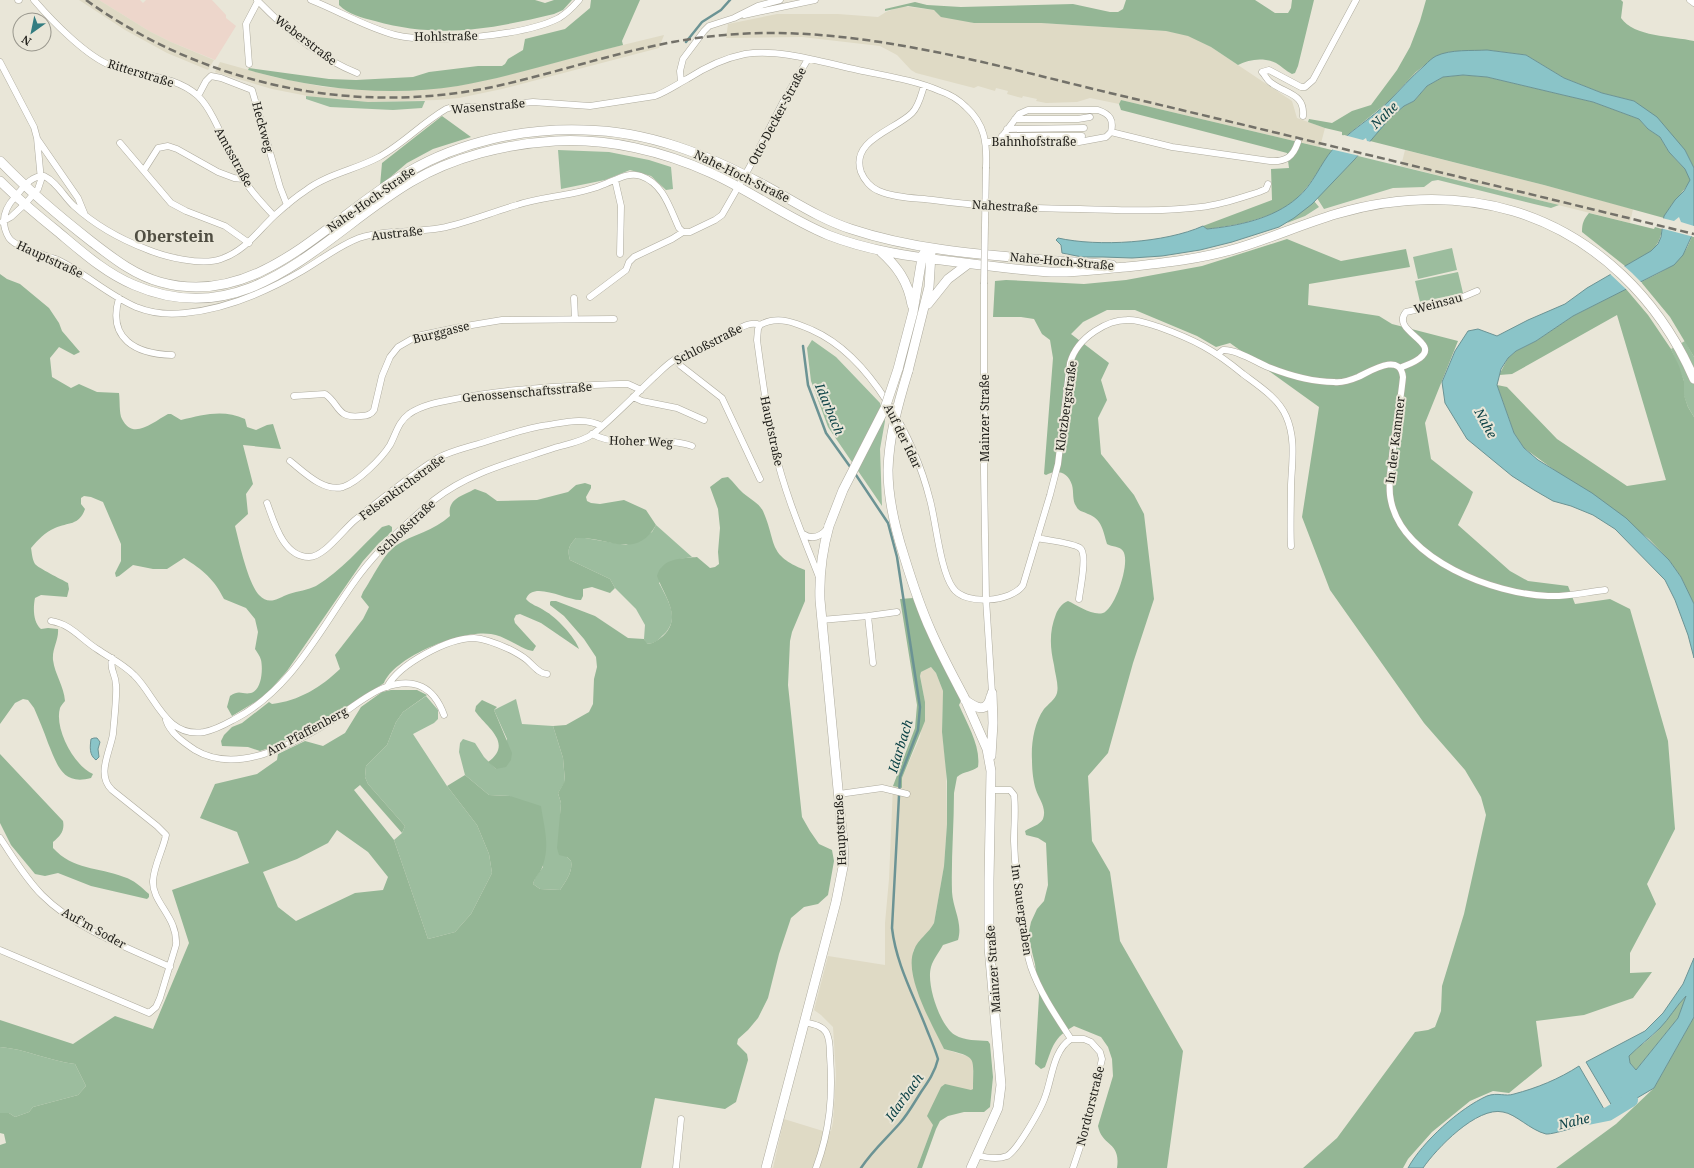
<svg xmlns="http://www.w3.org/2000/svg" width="1694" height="1168" viewBox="0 0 1694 1168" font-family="'Noto Serif',serif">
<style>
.commercial{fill:#edd6cb}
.built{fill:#dfdac5}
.green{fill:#9cbd9e}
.forest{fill:#94b695;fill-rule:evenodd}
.water{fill:#8ac4c8;stroke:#6b9394;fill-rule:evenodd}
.pier{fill:#e9e6d8}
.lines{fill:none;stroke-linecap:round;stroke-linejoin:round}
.stream{stroke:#6b9394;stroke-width:2.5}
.river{stroke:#8ac4c8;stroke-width:14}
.minor-casing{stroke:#aeab9e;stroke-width:7}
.primary-casing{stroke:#aeab9e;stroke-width:10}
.minor{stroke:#fff;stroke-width:6}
.primary{stroke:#fff;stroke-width:9}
.rail{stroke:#737169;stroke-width:2.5;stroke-dasharray:8 4;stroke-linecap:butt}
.minor-bridge-casing{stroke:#aeab9e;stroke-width:7;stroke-linecap:butt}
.primary-bridge-casing{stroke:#aeab9e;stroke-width:10;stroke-linecap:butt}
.minor-bridge{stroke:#fff;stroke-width:6}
.primary-bridge{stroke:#fff;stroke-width:9}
.labels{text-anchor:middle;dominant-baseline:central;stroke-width:4;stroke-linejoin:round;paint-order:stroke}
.street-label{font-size:12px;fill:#22211c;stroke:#e9e6d8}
.water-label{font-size:13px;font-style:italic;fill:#0d4347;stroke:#e9e6d8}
.district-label{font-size:16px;font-weight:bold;fill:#504e42;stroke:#e9e6d8}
</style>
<rect width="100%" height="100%" fill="#e9e6d8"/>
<!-- commercial -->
<path class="commercial" d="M99 0H140L143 3 146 0H212L226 15V18L236 26 215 60 171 42 149 31Z"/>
<!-- built -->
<path class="built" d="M79 0H99L149 31 171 42 214 60 208 70 167 53 125 30Z
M902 6 934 10 974 23H1041L1166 31 1188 35 1211 47 1292 101 1297 118 1325 128 1320 147 1121 100 1119 104 1090 98 1077 102 1046 103 1036 101 1037 99 1023 96 1022 98 1007 94 1008 91 996 88 995 91 978 86 974 88 916 73 911 70 897 55 880 46 802 37 726 38 728 24 777 14H838L878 17 886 12Z
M664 35 659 48 502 89 459 98 437 100 368 102 323 99 272 89 215 72 220 62 274 77 324 87 368 90 436 88 457 86 499 77 602 50Z
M1405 150 1544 185 1633 209 1630 223 1401 166Z
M931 667 936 673 943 691 942 732 946 767 947 824 944 866 934 923 930 931 920 940 913 951 912 966 917 991 924 1007 944 1049 970 1057 973 1061V1089L933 1125 917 1168H773L784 1119 823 1131 824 1129 831 1131 833 1122 836 1075 833 1027 821 1015 814 1010 828 956 885 965V923L889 879 893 786 902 788V778L920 737 925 702 920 676 921 672Z"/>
<!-- green -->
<path class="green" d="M306 96 368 102 425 101 422 108 393 110 330 107 306 99Z
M558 150 609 152 649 160 671 167 673 189 666 190 651 176 630 170 605 180 561 189Z
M1358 156 1559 205 1551 208 1534 204 1438 180 1432 181 1424 187 1393 188 1324 209 1317 198Z
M1314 201 1319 207 1305 216 1287 223Z
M1452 248 1457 270 1418 279 1413 257Z
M1458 272 1463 293 1420 302 1415 281Z
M812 340 836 357 880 403 885 421 880 449 882 506 828 427 811 381 807 348Z
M1685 341 1694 357V417L1688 407 1684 396V381L1671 349Z
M656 525 692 557 680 559 659 583C669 602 681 620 662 636 658 641 653 644 646 644L644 639 645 625 636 609 615 588 610 579 570 560C567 549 569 546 576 538H585L626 545 652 532Z
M426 696 438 710V719L434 723 413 734 447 786 477 825 489 854 492 873 471 914 455 932 428 939 394 840 402 833 405 826 368 784 365 777 366 766 387 745 396 722 403 712Z
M516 699 522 724 553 726 563 758 565 782 558 793 561 803 560 816 567 857 571 861C573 872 566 881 560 890L540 889 533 884 535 878 543 867 510 796 489 795 465 775 459 752 460 743 463 739 475 743 484 757 496 769 507 739 494 710Z
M1687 995 1678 1018 1636 1070 1630 1063 1629 1056C1639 1046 1652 1038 1661 1027 1670 1016 1677 1005 1687 995Z
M0 1047C26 1049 49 1061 75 1064L86 1086 78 1095 33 1107 29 1112 15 1117 9 1113H0Z"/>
<!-- forest -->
<path class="forest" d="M339 0H535L545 3 554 0H572L563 10 554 14C491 29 439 39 375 21 362 18 348 14 339 5Z
M591 0H640L622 41 623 45C568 58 514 76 458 86 388 97 316 89 248 70L249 68 329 79 356 80 413 77 429 72 478 66H502L505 64 508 59 523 50 525 39 565 29 590 8Z
M1126 0H1255L1275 13H1288L1291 8 1292 0H1314L1298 66 1295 73 1292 74C1286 71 1281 66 1276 63 1264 57 1249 59 1238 65L1211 47 1188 36 1166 31 1041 23H974L941 17 934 10 908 6 885 11V9L915 2 927 5 961 7 1073 4 1110 12H1118L1123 9Z
M1426 0H1621L1623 2 1621 18C1634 37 1672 36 1694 41V168L1685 150 1634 101 1602 93 1564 78 1526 55 1487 50 1449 52 1436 56 1416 72 1388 102 1346 136 1342 135V132L1325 128 1308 122 1309 119 1332 123 1352 111 1371 105 1397 70 1410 47 1420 21Z
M1463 75 1487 77 1563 95 1593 102 1639 119 1648 129 1660 137 1669 152 1685 169 1691 180C1683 193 1670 204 1664 218L1544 185 1370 141 1390 118 1404 106 1414 101 1427 86 1443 77Z
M1121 100 1332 150C1321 165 1312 184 1298 197 1278 218 1235 226 1207 229L1203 226 1272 200 1271 169 1289 168 1287 153 1121 110 1119 104Z
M442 116 471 137 433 149 407 163 380 186 382 163Z
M1589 213 1654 229 1655 227 1662 229C1659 252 1644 256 1625 266L1582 232C1582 223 1584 219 1589 213Z
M1692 236 1694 237V357L1670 317 1641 282C1666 269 1682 265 1692 236Z
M1287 239 1341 261 1406 249 1410 267 1309 284 1308 305 1379 316 1392 324 1458 341 1425 423 1431 459 1473 492 1469 502 1458 525 1510 571 1528 581 1568 586 1575 604 1610 599 1630 609 1668 741 1675 829 1647 884 1656 904 1630 953V973L1652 972 1633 998 1584 1015 1536 1021 1542 1066 1509 1093 1493 1091 1470 1101 1432 1132 1408 1159 1403 1168H1303L1337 1138 1415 1032 1428 1030 1435 1027 1441 1011 1442 986 1464 914 1486 815 1481 797 1465 770 1424 723 1330 590 1302 517 1319 407 1230 343 1216 347 1197 336 1135 310H1107L1083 322 1071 334 1109 363 1101 380 1107 400 1098 418 1101 454 1134 495 1144 514 1154 599 1133 663 1108 753 1088 776 1092 841 1110 872 1120 941 1183 1051 1167 1168H1117C1121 1141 1102 1147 1098 1126L1113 1076 1112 1059 1108 1047 1101 1037 1074 1026C1053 1038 1053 1046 1045 1067L1041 1069 1035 1064 1039 996 1035 964 1028 936 1031 922 1037 909 1044 901 1048 885 1046 843 1038 838 1026 835 1025 831C1031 827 1040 825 1043 819 1047 808 1039 799 1036 790 1033 781 1032 769 1032 760 1031 744 1034 723 1044 709 1048 704 1055 700 1057 693 1059 685 1055 674 1054 665 1050 647 1049 632 1056 614 1058 609 1062 603 1068 601 1077 605 1092 616 1103 613 1115 609 1131 562 1123 551 1120 546 1112 547 1107 544 1103 531 1102 519 1088 514 1083 511 1079 512 1076 506 1072 500 1074 492 1072 485 1068 472 1057 469 1046 475L1044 474 1053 358 1050 340 1042 334 1034 319 1021 317H993L995 281 1006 280 1084 284 1126 280 1202 266Z
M0 274 7 279 20 284 49 308 59 323 62 331 80 352 74 355 59 347 50 358 52 377 71 388 79 384 97 392 119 393C120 399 119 414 122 419 133 441 153 422 168 414H171L181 420C203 415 223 409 245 419L247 427 256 430 267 425 273 424 281 449 243 445 253 484 246 494 248 514 235 526C239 542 248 583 259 595 269 606 278 598 289 594 298 591 308 590 316 586 341 571 361 547 382 527L389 525 392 527V532L379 543 363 561 287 671 265 696 232 716 227 707 230 696C240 689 242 695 251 693 262 690 263 669 261 660 260 656 257 652 255 649L258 632 255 619 246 608 224 599C214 579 203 570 184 558L167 569H153L133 565 119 576 116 577 115 573 121 561V544L103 502 91 497 84 496 81 498V504L85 509C79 526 68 522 55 528 45 532 38 540 31 548 32 553 32 559 35 564 38 568 61 579 68 583L69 589 67 597 41 595 35 598C33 608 33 622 41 629L48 628 58 629C59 640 52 648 53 660 55 675 64 686 65 701 63 703 61 706 60 708 54 728 74 766 93 774L91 778C62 786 57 764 48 743 44 731 39 720 34 708L28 700 23 699 15 703 0 724Z
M1626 289 1648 315 1671 349 1679 366 1684 381V395L1688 407 1694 417V604L1681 577 1669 560 1649 539 1524 448 1514 433 1497 385 1507 387 1557 439 1627 486 1666 480 1617 315 1512 374 1499 375 1508 358 1516 351 1536 341 1573 316Z
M728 477C734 482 737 488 743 493 750 499 759 503 763 511 777 543 767 555 805 570V601L792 632 790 641 788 685 802 817 810 831 819 844 832 850 834 861 828 895 818 904 804 907 791 918 779 954 768 998 758 1018 748 1030 738 1039 737 1044 747 1054 748 1060 736 1102 725 1109 655 1098 641 1168H0V1145L6 1143 4 1134 0 1133V1113H9L15 1117 29 1112 33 1107 78 1095 86 1086 75 1064C49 1061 26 1049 0 1047V1020L73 1044 115 1016 153 1029 189 943 172 890 249 863 237 832 200 818 215 784 257 774 277 760 278 754 305 741 323 746 345 733 361 707 382 692 391 690H417L427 695 403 712 396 722 387 745 366 766 365 777 368 784 405 826 402 833 360 785 354 790 394 840 428 939 455 932 471 914 492 873 489 854 477 825 447 786 465 775 489 795 510 796 541 806C544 827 550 845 543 865 541 873 535 876 533 884L540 889 560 890C566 881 573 872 571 861L567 857 559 855 557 848 561 803 558 793 565 781 563 758 553 726 566 725 589 712 593 704 594 679 597 667 596 657 584 639 564 616 550 605V602L551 601H556L595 616 628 638 644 639 647 644C653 644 658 640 663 636 683 617 664 596 657 576 658 573 659 569 662 567 669 558 686 558 697 557L710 568 715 567 719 564 718 552 720 528 718 509 710 487 722 478ZM337 830 368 852 388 877 383 890 355 893 296 921 278 907 263 872 297 859 328 843Z
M585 483 591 485V488L586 497 587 501 591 503 600 504 624 500 646 510 656 525C636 561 607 536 576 538 569 546 567 549 570 560L610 579 615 588 610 593 592 587 583 589V596L581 600C567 601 533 580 526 599 531 605 538 606 545 611 555 616 576 638 579 649L541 623 520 614 516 615 514 619 515 623 536 646 533 651C522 650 506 636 491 634 463 629 395 656 384 683L350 706 272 747 260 751 248 747 222 746 221 741 224 735 232 727 242 723 269 702 272 704C299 701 321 687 340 669L335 655 363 619 369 607 361 597 363 592C372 579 383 555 395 546 413 534 434 531 450 516 447 499 462 496 475 489L486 493 497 501 537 500 568 492 576 485Z
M913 598 927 633 961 701 959 705C967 724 981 746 978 767 972 772 964 771 957 777L954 793C954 826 951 859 952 892 953 909 963 923 958 940L943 945C939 952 933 960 931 967 926 984 940 1026 955 1035 965 1041 977 1040 988 1041L990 1044 993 1077 990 1107 984 1112H964L948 1116 940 1121 936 1129 922 1168H917L933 1125 927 1116 941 1087 945 1084 971 1090 973 1089C973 1055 978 1058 944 1049 933 1026 903 975 914 950 918 939 929 933 934 923L944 866 947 824V781L942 732 943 691 936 673 931 667 921 672 920 676 925 702V721L902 778V788L893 786 915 728 917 705 900 599Z
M482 700 497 707 494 710 512 753 511 760 506 767 496 769 488 762C514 743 486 727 475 711L476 706Z
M0 754 63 821C65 831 60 836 53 842V848C73 870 98 867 124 877 134 880 141 887 149 894V897L147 899 91 886 58 873 45 876 35 874 11 845 0 823Z
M1694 1017V1168H1556L1616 1124 1654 1088Z"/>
<!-- water -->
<path class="water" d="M1487 50 1526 55 1564 78 1602 93 1634 101 1657 117 1685 150 1694 168V231L1683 255 1674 265 1573 316 1536 341 1516 351 1508 358 1501 369 1497 385 1514 433 1524 448 1538 460 1592 493 1626 518 1669 560 1681 577 1694 604V658L1688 635 1675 600 1665 580 1615 529 1593 515 1571 506 1553 501 1534 490 1512 476 1467 439 1445 403 1442 382 1455 351 1468 331 1478 329 1497 336 1528 320 1565 304 1587 288 1651 251 1658 244 1661 237 1664 216 1675 200 1684 191 1690 180 1685 169 1669 152 1660 137 1648 129 1639 119 1593 102 1563 95 1487 77 1463 75 1443 77 1427 86 1414 101 1404 106 1390 118 1355 159 1312 204 1294 218 1279 227 1232 242 1200 250 1162 256 1132 258 1103 257H1082L1062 253 1061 245 1056 240 1058 238C1098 247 1165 243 1203 226L1207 229C1237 226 1273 219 1297 198 1313 185 1320 164 1333 149 1349 131 1371 119 1388 102 1400 90 1411 77 1425 65 1428 62 1432 58 1436 56 1451 49 1472 51 1487 50Z
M94 738H97L100 742 98 749 99 757 96 760C89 755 90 747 91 739Z
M1694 958V1017L1654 1088 1615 1111 1586 1062 1645 1031 1663 1013 1683 984ZM1686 996 1678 1018 1636 1070 1630 1063 1629 1056C1639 1046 1650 1038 1660 1028 1669 1019 1676 1006 1686 996Z
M1579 1066 1608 1116C1598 1120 1554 1135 1546 1134 1530 1130 1516 1114 1503 1112 1477 1106 1436 1149 1423 1168H1408C1422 1142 1460 1108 1487 1096 1498 1092 1505 1097 1514 1094 1537 1088 1559 1079 1579 1066Z"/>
<!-- pier -->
<path class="pier" d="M1344 135 1363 140 1366 138 1367 141 1372 142 1360 156 1330 149Z
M1679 217 1681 222 1694 226V237L1660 228 1662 218 1674 221Z
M1623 265 1632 273 1642 283 1627 290 1609 273Z"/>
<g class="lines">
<!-- stream -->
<path class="stream" d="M686 42 702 22 721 10 730 0
M803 346 808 385 826 433 851 468
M854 472 888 523 897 557 920 707 918 730 900 777 892 928C896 964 914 996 927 1030 931 1040 935 1049 938 1059 935 1072 928 1082 921 1092 914 1103 908 1114 900 1123 886 1139 872 1151 861 1168"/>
<!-- river -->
<path class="river" d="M1588 1118 1608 1114 1631 1100"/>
<!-- minor casing -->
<g class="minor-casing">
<path id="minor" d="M18 0H19
M34 0C52 21 87 57 112 66 140 76 175 75 198 96 214 111 226 148 237 168 246 186 260 201 274 216
M257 0C285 29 319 58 357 73
M311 0C339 11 365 27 395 35 432 44 524 36 559 18 567 13 573 7 579 0
M1690 0 1694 3
M744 15 815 0
M0 62 34 127 37 138 41 180 38 189 25 204 11 217 2 222
M249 64 246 24 258 1
M681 82 680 71 683 59 704 31 709 26 734 18 758 6 780 0
M924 86C921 95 919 106 912 113 895 130 850 140 861 172 864 180 871 188 879 191 895 198 916 198 933 200 982 207 1031 208 1080 209 1120 210 1161 212 1201 207 1221 205 1240 198 1259 192L1266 189 1268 184
M198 96 206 81 211 76 221 78 252 90 280 187 287 205
M1303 116C1305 93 1285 94 1270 82 1267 80 1265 75 1262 72L1269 70 1301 87H1305L1313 80 1356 0
M1015 119H1078L1090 117
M1007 129 1084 128
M1111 132 1172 147 1270 161C1286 162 1293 157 1298 142
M1002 136H1082
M38 140 78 198 85 215
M986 142H1079L1106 137 1111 132
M998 142 1019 114 1028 110H1098C1110 114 1114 120 1111 132
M120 143 171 203 186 211 225 226 249 243
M144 170 158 148 168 146 177 149 218 172 234 178 243 179
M615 180 621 206 620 254
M683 232 679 228C670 209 664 184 641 176 628 171 614 181 602 185 593 189 583 191 574 193 555 197 535 199 517 205 492 212 467 223 441 228 414 233 386 229 359 238 338 246 321 260 302 271 266 292 226 309 185 313 168 315 151 313 136 307 108 295 85 273 58 260 46 255 16 248 9 238 0 223 4 209 15 197 24 187 30 176 44 176 57 182 64 197 74 206 95 225 120 239 146 249 165 257 202 266 221 259 245 251 257 232 274 216 284 207 294 198 305 191 327 174 355 170 379 157 403 144 422 123 446 109L452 107H484L533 102 590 106 655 96C666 92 676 85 687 79 704 68 725 58 745 54 779 48 825 63 858 70 886 76 914 80 940 91 949 94 959 100 966 107 985 124 987 143 986 167
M984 284V472L986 599 992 693
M590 297 626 270 629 262 634 257 672 239 683 232H690L715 220 722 215 749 168 784 100 808 59
M119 298C107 339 136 354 172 355
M574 298 575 319
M760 325C778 315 796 323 812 330 871 356 915 440 930 500 936 522 940 570 953 588 965 606 1012 602 1023 585L1050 495 1058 464 1070 363C1074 349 1083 339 1095 331 1104 325 1116 320 1127 320 1137 319 1149 324 1159 327 1195 340 1214 350 1243 374 1259 386 1278 398 1286 416 1296 438 1292 462 1291 485 1291 506 1290 526 1291 546
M760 325 758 329 757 340C762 377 767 415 775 451 785 494 803 536 819 577
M1218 354 1223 350C1236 349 1256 362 1268 367 1288 375 1313 382 1334 382 1342 383 1351 380 1358 377 1371 371 1400 352 1403 377 1400 407 1394 436 1391 465 1390 477 1388 489 1391 501 1403 560 1494 594 1548 596 1568 597 1586 592 1605 590
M675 359 681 366 722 398 760 479
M1400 368C1406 365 1414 363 1420 358 1441 342 1390 331 1406 312L1451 302 1477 291
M294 396 325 394C340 404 336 419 361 416 367 416 371 415 374 410L382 376 390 357 398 347 417 336 460 327 502 320 614 319
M633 397 642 401 677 408 704 420
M592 434C623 450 659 435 692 446
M290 461C304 472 323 492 343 487 358 482 382 458 390 445 396 434 398 422 409 414 422 405 439 402 455 399 509 388 566 386 621 384H628L641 390
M267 503C274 522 283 557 309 557 324 557 343 530 355 520 382 499 409 476 438 458 451 451 465 448 478 444 502 437 524 428 548 425 566 422 585 417 602 426
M803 534C812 540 820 537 827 529
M1037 538C1046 540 1074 543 1080 548 1088 554 1080 589 1079 599
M868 616 873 663
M821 620 868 616 897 612
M51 621C71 624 81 639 97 649 110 658 123 664 134 675 156 696 165 738 204 732 214 730 224 725 233 720 294 689 321 626 360 574 379 549 410 520 434 500 469 472 513 462 554 448 567 444 582 442 593 434 614 417 633 397 653 378 660 372 666 365 674 360 689 351 708 346 723 338 735 332 747 320 760 325
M387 687C399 664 448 638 474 638 486 639 498 644 509 649 515 652 522 656 527 660 533 665 539 674 547 674
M166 720C170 733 183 742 195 750 240 777 301 740 339 716 354 706 369 693 386 687 414 677 434 687 444 715
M992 790H1010L1014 795C1016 810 1014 826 1014 841 1016 881 1019 929 1031 967 1040 993 1056 1016 1071 1039
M839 794 882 788 907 794
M0 838C13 857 25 878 42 895 76 929 126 947 170 967
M0 950 149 1013 156 1007 160 998 176 945C178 917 152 903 153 881 154 865 163 850 166 835L157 826 112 790C96 775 110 752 113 734 114 721 117 697 116 685 116 674 109 670 112 658
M804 1022C812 1024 821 1025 826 1032 830 1038 830 1049 830 1056 833 1096 830 1130 816 1168
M977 1155C987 1158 997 1160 1007 1156 1017 1151 1041 1109 1045 1097 1052 1079 1053 1050 1071 1039H1084L1091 1042 1100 1052 1102 1059 1084 1135 1073 1168
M676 1168 681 1119"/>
</g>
<!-- primary casing -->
<g class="primary-casing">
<path id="primary" d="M0 161C28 190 60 217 92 242 113 258 134 275 160 282 260 310 330 216 408 172 461 141 524 128 584 130 649 131 708 155 764 185 792 200 820 219 851 229 917 251 988 255 1057 261 1075 262 1093 263 1112 265
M0 181C18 199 37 215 57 231 81 251 105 273 134 285 250 335 323 234 411 182 453 157 505 144 555 141 607 138 663 151 711 173 751 191 787 218 828 235 869 251 913 257 957 262 988 266 1020 270 1051 272 1076 273 1101 269 1126 267 1164 263 1201 259 1238 248 1271 238 1303 224 1336 214 1394 197 1454 194 1513 211 1596 236 1660 300 1694 379
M879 250C897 266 908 281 912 305
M928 304 948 279 968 264
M898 369 913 312 922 258 924 253
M908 371 929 287 931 254
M965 699 987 749 991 771 989 880V947L1001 1085 998 1108 971 1168
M965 700C976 708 987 714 991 696
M991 756 993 723 992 693
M766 1168 836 902 844 862 843 842 820 600C819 574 822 551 829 526"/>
</g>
<!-- minor -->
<use href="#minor" class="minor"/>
<!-- primary -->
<use href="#primary" class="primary"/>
<!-- rail -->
<path class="rail" d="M86 0C204 85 354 117 497 86 573 69 647 41 725 35 857 23 998 67 1127 97 1316 142 1505 188 1694 234"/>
<!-- minor-bridge casing -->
<g class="minor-bridge-casing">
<path id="minor-bridge" d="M984 284 986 167"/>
</g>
<!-- primary-bridge casing -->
<g class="primary-bridge-casing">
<path id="primary-bridge" d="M908 371C898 404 889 436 888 470 888 499 895 528 904 556 912 582 920 607 931 631 941 654 953 676 965 699
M829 526 843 490 885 408 898 369"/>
</g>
<!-- minor-bridge -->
<use href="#minor-bridge" class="minor-bridge"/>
<!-- primary-bridge -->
<use href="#primary-bridge" class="primary-bridge"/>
</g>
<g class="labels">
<!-- street labels -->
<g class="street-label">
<text transform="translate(446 36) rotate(-1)">Hohlstraße</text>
<text transform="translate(306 40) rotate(37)">Weberstraße</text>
<text transform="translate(141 73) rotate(17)">Ritterstraße</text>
<text transform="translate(488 106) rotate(-5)">Wasenstraße</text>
<text transform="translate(777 116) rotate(-62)">Otto-Decker-Straße</text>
<text transform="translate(263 127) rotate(75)">Heckweg</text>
<text x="1034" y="141">Bahnhofstraße</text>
<text transform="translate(234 157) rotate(61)">Amtsstraße</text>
<text transform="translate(742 176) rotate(26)">Nahe-Hoch-Straße</text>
<text transform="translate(371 199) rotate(-35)">Nahe-Hoch-Straße</text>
<text transform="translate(1005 206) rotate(3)">Nahestraße</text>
<text transform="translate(397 233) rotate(-6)">Austraße</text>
<text transform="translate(50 259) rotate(25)">Hauptstraße</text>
<text transform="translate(1062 261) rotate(5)">Nahe-Hoch-Straße</text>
<text transform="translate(1438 303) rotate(-15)">Weinsau</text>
<text transform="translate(441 332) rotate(-14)">Burggasse</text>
<text transform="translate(708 344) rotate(-27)">Schloßstraße</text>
<text transform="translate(527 392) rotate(-5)">Genossenschaftsstraße</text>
<text transform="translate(1066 406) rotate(-82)">Klotzbergstraße</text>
<text transform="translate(984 418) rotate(-90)">Mainzer Straße</text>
<text transform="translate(772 431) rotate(78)">Hauptstraße</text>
<text transform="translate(903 436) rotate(64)">Auf der Idar</text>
<text transform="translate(1395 440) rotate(-83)">In der Kammer</text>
<text transform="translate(641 441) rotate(2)">Hoher Weg</text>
<text transform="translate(402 487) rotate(-36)">Felsenkirchstraße</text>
<text transform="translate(406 527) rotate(-43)">Schloßstraße</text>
<text transform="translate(307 731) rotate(-28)">Am Pfaffenberg</text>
<text transform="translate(840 830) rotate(-93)">Hauptstraße</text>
<text transform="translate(1022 910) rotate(82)">Im Sauergraben</text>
<text transform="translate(94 928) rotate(29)">Auf'm Soder</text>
<text transform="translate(993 969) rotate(-94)">Mainzer Straße</text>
<text transform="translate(1090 1106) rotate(-76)">Nordtorstraße</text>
</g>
<!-- water labels -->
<g class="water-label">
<text transform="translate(1384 115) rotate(-44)">Nahe</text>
<text transform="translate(830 409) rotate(67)">Idarbach</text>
<text transform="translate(1486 423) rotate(61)">Nahe</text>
<text transform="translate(900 746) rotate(-73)">Idarbach</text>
<text transform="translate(904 1097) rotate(-54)">Idarbach</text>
<text transform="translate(1574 1121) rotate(-13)">Nahe</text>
</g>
<!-- district labels -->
<g class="district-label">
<text x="174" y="236">Oberstein</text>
</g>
</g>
<!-- north arrow -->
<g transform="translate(32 32) rotate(213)"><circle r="19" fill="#e9e6d8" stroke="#99978d"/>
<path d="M0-3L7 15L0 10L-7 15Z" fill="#347d81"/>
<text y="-6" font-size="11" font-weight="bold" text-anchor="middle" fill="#22211c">N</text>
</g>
</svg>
